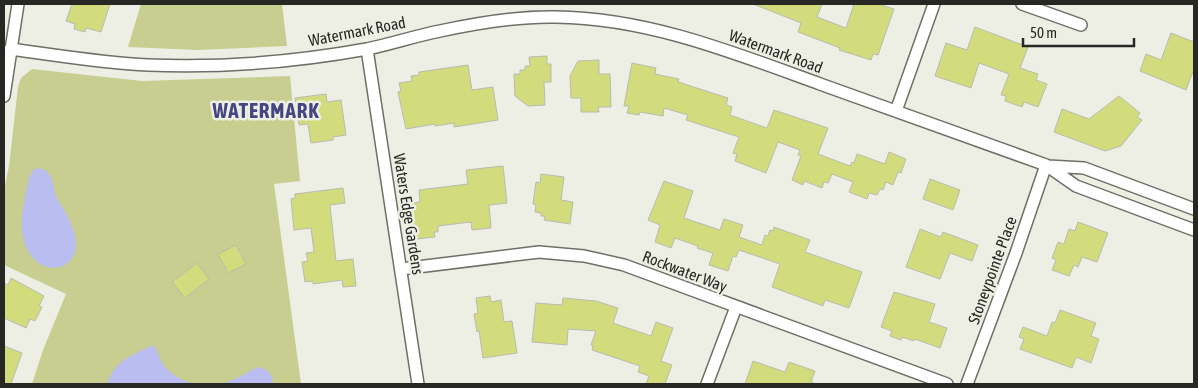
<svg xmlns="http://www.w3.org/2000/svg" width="1198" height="388" viewBox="0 0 1198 388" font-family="'Asap Condensed',sans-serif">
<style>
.green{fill:#c7ce8f}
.water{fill:#b9bdf0}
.building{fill:#d3dc7c;stroke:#b9bbb1}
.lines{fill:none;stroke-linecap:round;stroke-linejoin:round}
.street-casing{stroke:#6e6f66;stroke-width:14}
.street{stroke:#fff;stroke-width:11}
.labels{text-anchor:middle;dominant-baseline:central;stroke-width:5;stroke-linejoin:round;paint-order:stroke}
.street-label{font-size:16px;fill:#272824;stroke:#edefe4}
.district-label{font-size:21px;font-weight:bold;letter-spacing:1px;fill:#454582;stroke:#edefe4}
</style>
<rect width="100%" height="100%" fill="#edefe4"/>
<!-- green -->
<path class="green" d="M141 4H282L287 46 198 50 128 47Z
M32 69 142 81 290 76 300 181 274 184 301 384H32L43 350 66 294 4 265V190L9 166 18 87 21 78Z"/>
<!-- water -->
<path class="water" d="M37 168C56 170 51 187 58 200 65 211 72 223 75 235 86 283 8 283 24 203 26 192 27 180 33 170Z
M153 345C159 352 160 362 166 368 180 383 200 387 220 384 232 382 247 372 258 367 269 370 272 374 273 384H107C116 359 131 356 153 345Z"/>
<!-- building -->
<path class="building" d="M72 4H110L101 32 86 28 85 32 74 29 75 24 66 21Z
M753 4H822L817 17 846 28 854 4H878L894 9 878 55 873 54 871 60 839 50 840 48 798 32 801 23Z
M975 27 1028 47 1020 68 1038 74 1036 80 1047 84 1038 107 1024 102 1022 107 1005 101 1006 96 1001 95 1009 74 979 63 971 88 935 76 946 43 967 50Z
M1171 33 1194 42V69L1186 90 1140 71 1146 54 1161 60Z
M547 56V64H551V82H544L545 105 528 106 515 96 514 74H520V70H525V66H530L529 57Z
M599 60V74H610L611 107H598L599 112H581V98H571L570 76 578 61Z
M632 63 656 68 655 74 679 79 678 82 728 98 726 105 732 107 730 115 767 128 774 110 828 128 818 154 850 166 852 162 854 163 857 154 885 164 889 152 906 159 901 173 898 172 893 185 886 182 883 190 880 189 877 195 869 193 867 199 849 192 853 182 832 174 828 183 824 182 822 188 804 181 803 185 792 180 801 156 798 155 800 150 778 142 766 173 735 161 737 154 733 153 739 137 686 120 688 115 664 108 663 116 640 112 639 115 627 113 629 106H624Z
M468 65 472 90 493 87 498 120 454 127V123L435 126V124L406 129 398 92 401 91 399 83 412 81 411 76 419 75V72Z
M326 94 327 102 341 100 346 135 333 137V140L311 143 308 124 299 125 295 98Z
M1119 96 1140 113 1137 117 1142 120 1121 146 1105 151 1054 132 1062 109 1089 119Z
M503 166 507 203 489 205 491 228 472 230 471 222 438 226V232H434L435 237 417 239 416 236H412L409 204 420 202 419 190 468 184 466 170Z
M541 174 564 177 561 200 573 202 570 224 544 220 545 216H541V213L535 212 536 205 533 204 536 182 540 183Z
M930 179 960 190 953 210 923 199Z
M664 181 693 191 684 218 720 230 724 219 743 225 739 237 762 245 765 235 768 236 770 230 773 231 774 227 810 240 805 252 862 272 849 308 825 300 823 306 772 287 780 264 739 250 736 257 733 256 728 271 709 265 713 253 697 248 698 246 675 238 671 248 655 242 660 225 648 220Z
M343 188 345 203 330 205 336 261 353 259 356 286 343 287 342 280 313 284V281L305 282 302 262 308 261 306 253 314 252 311 228 294 230 291 199 295 198V194Z
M1078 222 1108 233 1097 262 1082 257 1078 267 1074 265 1069 276 1052 270 1056 260 1052 258 1058 242 1064 244 1069 229 1075 231Z
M920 229 941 237 943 232 978 245 972 261 950 253 940 279 906 267Z
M236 245 246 264 228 273 218 254Z
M197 263 209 279 185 298 172 282Z
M11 278 44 296 39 306 42 307 35 321 30 319 26 328 4 318V283L8 285Z
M894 292 935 304 929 322 947 328 940 348 915 339 914 341 902 337 901 340 890 336 892 331 881 327Z
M490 296 491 302 501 300 504 322 512 321 517 353 483 358 479 331 477 332 474 314 478 313 476 298Z
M563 298 596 301 618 308 613 323 651 336 656 322 673 328 661 361 672 365 665 384H646L649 376 638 372 640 366 592 350 593 346 591 345 596 331 568 329 567 345 532 342 536 303 562 305Z
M1060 310 1096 323 1091 336 1099 339 1091 363 1076 357 1072 368 1020 349 1024 339 1019 337 1023 327 1047 336 1052 322 1055 323Z
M4 346 22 353 11 384H4Z
M753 361 785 372 789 362 815 371 811 382 814 383V384H745Z"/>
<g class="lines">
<!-- street casing -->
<g class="street-casing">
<path id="street" d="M1022 4 1081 25
M10 49C56 55 102 63 148 65 221 68 295 62 367 49 391 44 415 36 440 31 477 23 518 16 556 17 648 18 735 53 820 84 895 111 970 138 1046 165L1076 186 1194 230
M367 49 418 384
M4 96 18 4
M896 111 934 4
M1048 166 1084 168 1194 209
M401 269 539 252 584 256 624 265 947 384
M707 384 736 307
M967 384 1016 253 1046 165"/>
</g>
<!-- street -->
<use href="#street" class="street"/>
</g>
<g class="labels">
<!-- street labels -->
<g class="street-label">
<text transform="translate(357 31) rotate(-11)">Watermark Road</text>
<text transform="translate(776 51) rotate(20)">Watermark Road</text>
<text transform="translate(409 214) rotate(81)">Waters Edge Gardens</text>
<text transform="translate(992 270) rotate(-70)">Stoneypointe Place</text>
<text transform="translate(685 271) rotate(21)">Rockwater Way</text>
</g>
<!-- district labels -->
<g class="district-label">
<text x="266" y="110">WATERMARK</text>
</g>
</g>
<!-- border -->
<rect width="1198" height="388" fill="none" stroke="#272824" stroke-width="10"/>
<!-- scale -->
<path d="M1023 38v8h111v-8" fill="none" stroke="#272824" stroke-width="2.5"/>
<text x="1030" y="38" font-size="15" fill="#272824" stroke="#edefe4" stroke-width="4" paint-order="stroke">50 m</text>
</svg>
